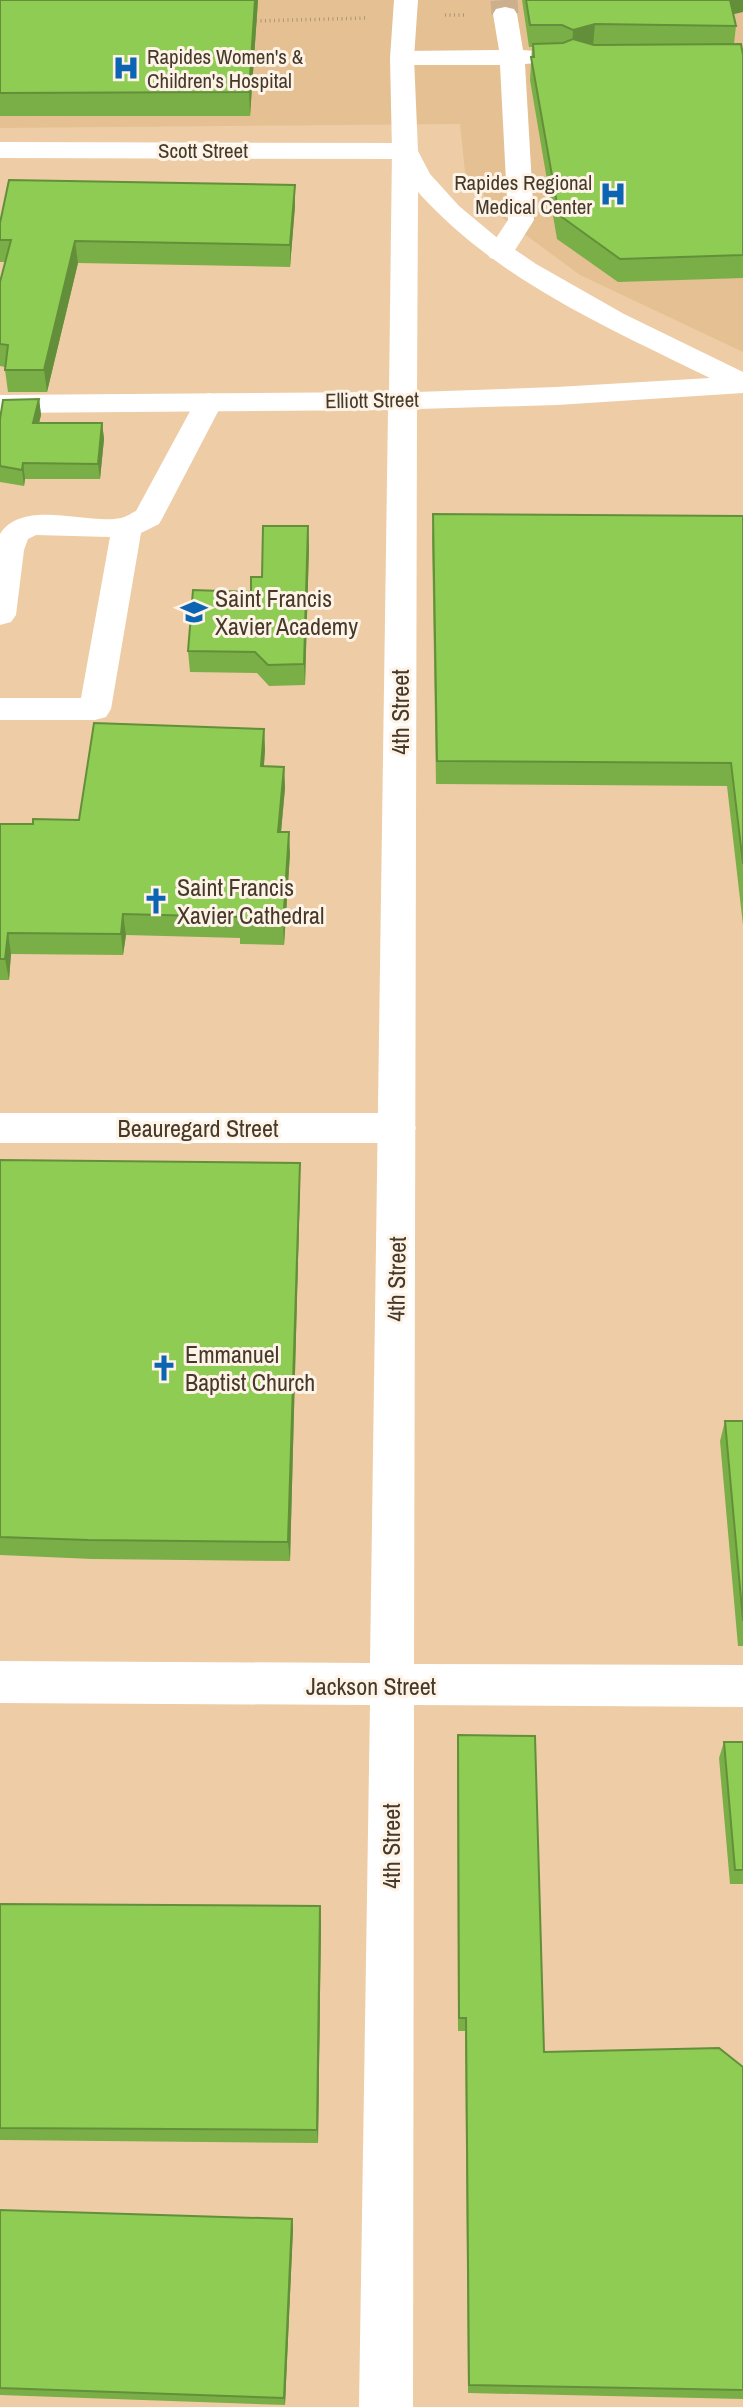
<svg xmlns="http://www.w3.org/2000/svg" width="743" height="2407" viewBox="0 0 743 2407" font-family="'Archivo Narrow',sans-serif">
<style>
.built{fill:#e5c092}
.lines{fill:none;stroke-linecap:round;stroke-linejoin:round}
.minor-tunnel{stroke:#ccaf8d;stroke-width:27;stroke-dasharray:27 14;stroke-linecap:butt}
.path{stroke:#ae9476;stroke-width:3.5;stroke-dasharray:1 3.5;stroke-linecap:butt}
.minor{fill:#fff;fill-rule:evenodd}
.major{fill:#fff;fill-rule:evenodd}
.wall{fill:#7aaf47}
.shaded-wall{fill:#638f3a}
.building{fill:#8ecc53;stroke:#638f3a;stroke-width:2}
.labels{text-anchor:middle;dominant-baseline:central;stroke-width:6;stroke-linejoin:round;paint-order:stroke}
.far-poi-label{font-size:21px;fill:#463929;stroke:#fdf3e7;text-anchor:start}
.far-street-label{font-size:21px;fill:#463929;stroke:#fdf3e7}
.poi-label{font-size:24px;fill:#463929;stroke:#fdf3e7;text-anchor:start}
.street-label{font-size:24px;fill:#463929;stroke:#fdf3e7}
</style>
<rect width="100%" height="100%" fill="#eecda6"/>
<!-- built -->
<path class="built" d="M0 0H743V352L580 275 500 216 465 172 460 124 0 128Z"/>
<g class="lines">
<!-- minor-tunnel -->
<path class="minor-tunnel" d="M504 0 505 14"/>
<!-- path -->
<path class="path" d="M445 15H467
M256 21 366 18"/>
<!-- minor -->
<path class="minor" d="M505 7 514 9 517 14 523 50 546 52 549 57 546 62 525 64 534 220 510 258 500 260 490 258 487 252 508 220 500 65H402L393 63 390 58 393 53 402 51 499 50 493 14 496 9Z
M0 142 405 143 414 146 418 151 414 156 405 159 0 158Z
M209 393 219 396 223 402 163 517 159 524 141 533 111 709 106 717 95 720H0V698H81L110 537 36 535 28 539 24 550 16 615 11 622 0 625V534C23 498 87 525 121 518 126 517 132 513 136 511L195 402 199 396Z
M0 1113H397L410 1118 416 1128 410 1138 397 1143H0Z"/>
<!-- major -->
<path class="major" d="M394 0H418L414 58 418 151 430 174 459 206 495 236 536 264 624 314 743 372V393L557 405 417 409 414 1664 743 1665V1707L414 1705 413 2407H359L370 1705 0 1703V1661L370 1663 388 410 0 413V395L389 392 392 151 390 58ZM418 192C497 280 606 327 710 378L557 387 417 392Z"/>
</g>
<!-- wall -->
<path class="wall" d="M0 0H258L250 116H0Z
M522 0H743L733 14 736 26 734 44 743 55V278L618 282 557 239 530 80 532 47H529Z
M295 206 290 267 78 263 47 392H8L5 370V367L0 366V282L6 262H0V223Z
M39 399 41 415 39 423H102L104 439 100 479H25L24 486 0 482V419Z
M433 514 743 516V925L727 786 436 784 432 538Z
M308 526 309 547 305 685 269 686 257 673 190 672 188 651 251 592 262 577Z
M264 729 265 750 264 766 284 767 285 788 281 832 290 853 284 945 240 944V938L126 935 123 955 11 954 9 980H0V824H33L79 820Z
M0 1160 300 1163V1185L290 1561 92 1559 0 1555Z
M725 1421H743V1646H738L720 1441Z
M458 1735 544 2052 743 2067V2399L468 2393 465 2031H458L457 1751Z
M724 1742H743V1884H730L719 1758Z
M0 1904 321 1921 318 2143 0 2140Z
M0 2210 292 2219 293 2229 285 2405 0 2395Z"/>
<!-- shaded-wall -->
<path class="shaded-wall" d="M255 0H258L250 116 249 92Z
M728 0H743V12L726 16Z
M595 24 593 46 572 52 573 30Z
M295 185V206L290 267V245Z
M75 241 78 263 47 392 44 370Z
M39 399 41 415 35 439 33 423Z
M102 423 104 439 100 479 98 464Z
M23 463 25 479 24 486 22 470Z
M308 526 309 547 305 685 304 664Z
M264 729 265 750 262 788 261 766Z
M284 767 285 788 279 853 278 832Z
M289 832 290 853 284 945 283 924Z
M123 914 126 935 123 955 121 934Z
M8 933 11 954 9 980 5 959Z
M300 1163V1185L290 1561 288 1542Z
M320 1906 321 1921 318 2143 317 2130Z
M292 2219 293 2229 285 2405 284 2398Z"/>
<!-- building -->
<path class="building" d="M0 0H255L249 92 0 93Z
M526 0H730L736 26 595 24 573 30 562 25H530Z
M573 39 594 45 741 44 743 55V255L620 259 559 215 531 57H534L533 44 563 43Z
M9 180 295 185 290 245 75 241 44 370H5L8 345 0 344V282L11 240H0V223Z
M39 399 33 423H102L98 464 23 463 22 470 0 466V419L3 400Z
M433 514 743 516V864L731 763 437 761Z
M263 526H308L304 664 268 665 255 652 188 651 193 590 251 592V577H262Z
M94 723 264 729 261 766 284 767 278 832H289L283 924 239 923V917L123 914 121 934 8 933 5 959H0V824H33V819L79 820Z
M0 1160 300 1163 288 1542 88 1540 0 1537Z
M725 1421H743V1621Z
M458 1735 535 1736 544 2052 719 2048 743 2067V2390L469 2385 466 2018H459Z
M724 1742H743V1870H735Z
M0 1904 320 1906 317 2130 0 2128Z
M0 2210 292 2219 284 2398 0 2388Z"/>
<!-- icons -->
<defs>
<g id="hospital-bare" transform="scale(2.1)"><path d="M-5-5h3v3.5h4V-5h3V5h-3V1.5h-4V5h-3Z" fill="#0c64b2" stroke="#fdf3e7" stroke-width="2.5" paint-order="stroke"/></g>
<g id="school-bare" transform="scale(2.1)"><path d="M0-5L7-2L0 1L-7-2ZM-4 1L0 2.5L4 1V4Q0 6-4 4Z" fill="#0c64b2" stroke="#fdf3e7" stroke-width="2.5" paint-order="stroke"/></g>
<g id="church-bare" transform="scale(2.1)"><path d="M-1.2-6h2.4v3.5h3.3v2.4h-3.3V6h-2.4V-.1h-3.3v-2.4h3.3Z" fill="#0c64b2" stroke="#fdf3e7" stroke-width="2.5" paint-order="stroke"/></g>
</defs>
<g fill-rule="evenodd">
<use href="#hospital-bare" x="126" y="68"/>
<use href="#hospital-bare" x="613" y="194"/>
<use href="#school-bare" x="194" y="612"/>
<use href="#church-bare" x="156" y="901"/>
<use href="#church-bare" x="164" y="1368"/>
</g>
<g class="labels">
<!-- far-poi labels -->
<g class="far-poi-label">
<text x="147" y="56">Rapides Women's &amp;<tspan x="147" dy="24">Children's Hospital</tspan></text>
<text x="592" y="182" text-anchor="end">Rapides Regional<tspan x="592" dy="24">Medical Center</tspan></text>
</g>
<!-- far-street labels -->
<g class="far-street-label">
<text x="203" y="150">Scott Street</text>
<text transform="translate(372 400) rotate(-1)">Elliott Street</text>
</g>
<!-- poi labels -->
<g class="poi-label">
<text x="215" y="598">Saint Francis<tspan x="215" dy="28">Xavier Academy</tspan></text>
<text x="177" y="887">Saint Francis<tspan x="177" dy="28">Xavier Cathedral</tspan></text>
<text x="185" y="1354">Emmanuel<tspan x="185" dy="28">Baptist Church</tspan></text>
</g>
<!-- street labels -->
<g class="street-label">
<text transform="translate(400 712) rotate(-90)">4th Street</text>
<text x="198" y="1128">Beauregard Street</text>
<text transform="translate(396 1279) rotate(-89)">4th Street</text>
<text x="371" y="1686">Jackson Street</text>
<text transform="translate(391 1846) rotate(-90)">4th Street</text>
</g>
</g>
</svg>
